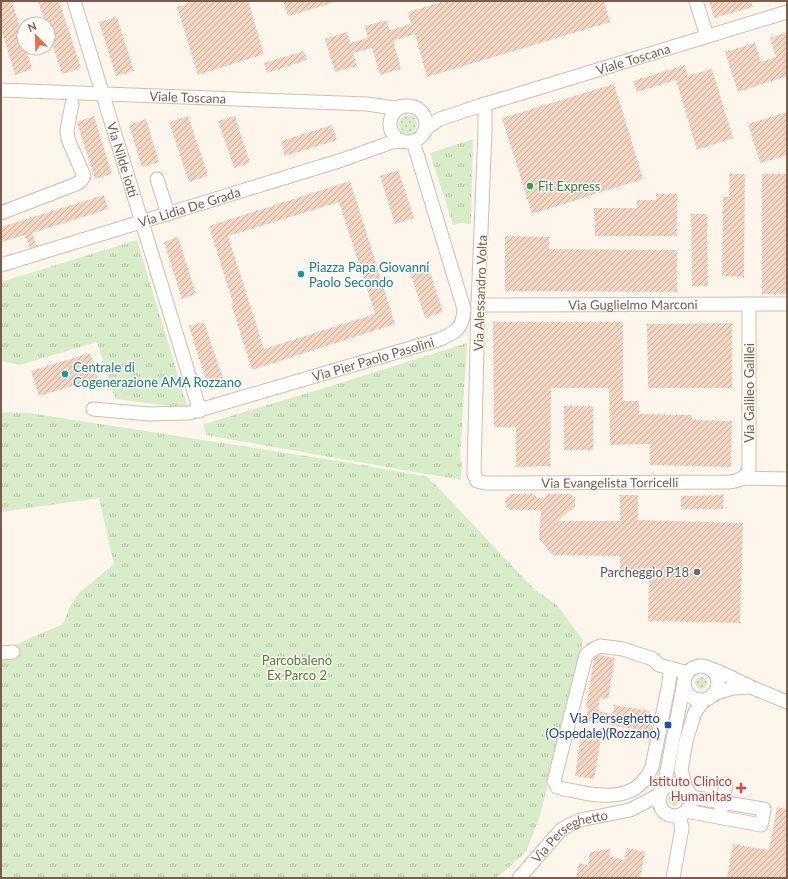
<svg xmlns="http://www.w3.org/2000/svg" width="788" height="879" viewBox="0 0 788 879" font-family="Lato,sans-serif">
<style>
.grass{fill:url(#grass-dots)}
.park{fill:url(#park-tufts)}
.building{fill:url(#building-hatch);fill-rule:evenodd}
.lines{fill:none;stroke-linecap:round;stroke-linejoin:round}
.minor-casing{stroke:#d1beb0;stroke-width:15}
.minor{stroke:#fff;stroke-width:13}
.leisure-dot{fill:#2e9e5b;stroke:#fffaf3;stroke-width:1.5}
.culture-dot{fill:#0f9aa8;stroke:#fffaf3;stroke-width:1.5}
.service-dot{fill:#5c6f8a;stroke:#fffaf3;stroke-width:1.5}
.transit-dot{fill:#1a4fb4;stroke:#fffaf3;stroke-width:1.5}
.health-dot{fill:#e0444e;stroke:#fffaf3;stroke-width:1.5}
.labels{text-anchor:middle;dominant-baseline:central;stroke-width:3;stroke-linejoin:round;paint-order:stroke}
.street-label{font-size:13px;fill:#7a5c4d;stroke:#fffaf3}
.leisure-label{font-size:13px;fill:#27864d;stroke:#fffaf3;text-anchor:start}
.culture-label{font-size:13px;fill:#0d838f;stroke:#fffaf3;text-anchor:start}
.service-label{font-size:13px;fill:#4e5e75;stroke:#fffaf3;text-anchor:end}
.park-label{font-size:13px;fill:#537a41;stroke:#fffaf3}
.transit-label{font-size:13px;fill:#164399;stroke:#fffaf3;text-anchor:end}
.health-label{font-size:13px;fill:#be3a42;stroke:#fffaf3;text-anchor:end}
</style>
<defs>
<pattern id="grass-dots" width="8" height="8" patternUnits="userSpaceOnUse"><rect width="8" height="8" fill="#d8ecc9"/><path d="M2 2h.1M6 6h.1" fill="none" stroke="#b4c2a5" stroke-width="1.8" stroke-linecap="round"/></pattern>
<pattern id="park-tufts" width="24" height="20" patternUnits="userSpaceOnUse"><rect width="24" height="20" fill="#d8ecc9"/><path d="M3 7l-1-3M5 7V3M7 7l1-3M15 17l-1-3M17 17v-4M19 17l1-3" fill="none" stroke="#b4c2a5"/></pattern>
<pattern id="building-hatch" width="6" height="6" patternUnits="userSpaceOnUse"><rect width="6" height="6" fill="#f3d5c3"/><path d="M-1 1l2-2M0 6l6-6M5 7l2-2" fill="none" stroke="#cab0a1"/></pattern>
</defs>
<rect width="100%" height="100%" fill="#fdf6ec"/>
<!-- grass -->
<path class="grass" d="M399 124a9 9 0 1 1 18 0a9 9 0 1 1-18 0Z
M695 683a6 6 0 1 1 12 0a6 6 0 1 1-12 0Z
M668 800a6 6 0 1 1 12 0a6 6 0 1 1-12 0Z"/>
<!-- park -->
<path class="park" d="M473 139 471 224 461 223 453 225 430 153Z
M137 240 188 408 115 399 97 342 20 365 1 361V282Z
M467 343 460 458 462 462 461 480 206 435 204 424 334 385Z
M1 412 29 413 351 463 428 477 536 591 556 604 583 640 540 816 526 852 506 870 495 878H1V657L12 646 63 624 70 606 79 593 114 564 99 498 1 512Z"/>
<!-- building -->
<path class="building" d="M1 1H12L24 41V48H26L32 69 15 75 1 28Z
M38 1H59L81 68 62 74 48 31V24H46Z
M196 1H248L264 54 198 75 177 7Z
M283 1H331L332 3 288 16Z
M446 1H604L610 22 427 77 415 34 393 41 401 69 380 75 372 48 353 53 357 66 335 72 325 39 347 32 350 43 368 38 365 26 386 20 390 30 411 24 408 12Z
M709 1H751L753 7 714 18Z
M117 17 134 71 116 76 99 22Z
M787 32V76L738 92 725 52 755 43 761 62 776 57 770 38Z
M304 51 307 60 267 73 264 63Z
M685 65 688 76 712 69 733 138 697 150 676 80 637 92 633 81Z
M614 84 643 179 532 214 502 118Z
M787 112V155L760 163 748 124Z
M94 116 112 174 95 179 77 122Z
M188 116 208 176 189 182 169 122Z
M235 116 250 163 234 168 218 121Z
M146 119 159 162 142 167 129 125Z
M332 125 337 140 285 156 281 141Z
M398 170 414 218 395 224 380 176Z
M730 174H745L744 277 722 276 723 197H729Z
M762 174H786V294H762Z
M350 181 395 324 252 370 231 303H233L209 226ZM339 202 375 314 264 349 228 236Z
M656 194H677V236H595L594 208H637V200H656Z
M104 195 108 209 32 233 37 246 30 248 25 235 1 242V227Z
M691 214H707L708 286H692Z
M505 236 549 237V249L677 250V292L505 291Z
M178 237 196 294 182 299 164 242Z
M427 263 443 312 425 318 409 269Z
M204 322 223 379 207 384 189 326Z
M493 322H623V401H639V414L692 415V420L732 421 731 467 650 465V444L610 445 609 388H551L550 466 516 467V427H494Z
M732 323V388H648L647 324Z
M90 353 98 378 39 396 31 371Z
M564 406H593V450H564Z
M511 494H533L538 498H544L548 494H571L575 499V506L557 521H620V495H638V520L743 523 740 623 648 621 649 577H620V556L553 555 539 539 541 510H510L506 506V498Z
M723 495V509H681V496Z
M600 655 615 658 608 699 600 698 598 711 613 714 614 705 650 711V715L654 716 651 732 586 721 588 708 586 707 594 658Z
M581 733 601 738 594 779 575 776Z
M777 807 787 809V878H727L733 844 769 850Z
M627 848 645 852 640 878H576L579 863 588 865 590 852 611 849 609 856 624 860Z"/>
<g class="lines">
<!-- minor casing -->
<g class="minor-casing">
<g id="minor">
<path id="s1" d="M74 1 200 411"/>
<path d="M696 1 707 36"/>
<path id="s2" d="M1 90 367 104 394 108 403 106"/>
<path id="s3" d="M484 104 485 109V131L478 305 474 474 477 481 485 483 729 482C738 481 746 479 749 469V304"/>
<circle cx="408" cy="124" r="18"/>
<path id="s4" d="M424 132 429 126 440 119 479 106 522 93 787 12"/>
<path d="M157 179 168 214"/>
<path d="M1 213 76 184 81 181 84 176 68 139 67 130 72 104"/>
<path id="s5" d="M1 265 342 160 392 142 403 141"/>
<path id="s6" d="M478 305 787 304"/>
<path id="s7" d="M93 409 149 414 189 413 438 340C455 333 463 329 464 309L413 141"/>
<path d="M742 478 787 479"/>
<path d="M1 653 13 652"/>
<circle cx="701" cy="683" r="17"/>
<path d="M671 668 668 688 652 767C639 797 613 798 584 793 575 791 566 790 557 787L554 781 586 655 592 650 600 646 608 647 623 649 653 659 659 665 688 673"/>
<path d="M710 669 720 672 751 687 787 702"/>
<path d="M713 694 733 688 749 687"/>
<circle cx="675" cy="800" r="16"/>
<path d="M686 788 681 770 686 741 695 712 704 700"/>
<path d="M661 790 666 776 684 682"/>
<path d="M721 810 726 784"/>
<path d="M686 811 761 825 764 809 691 797"/>
<path id="s8" d="M519 878 560 831 569 825 580 820 630 810 659 795"/>
<path d="M673 878 682 828 679 815"/>
</g>
</g>
<!-- minor -->
<use href="#minor" class="minor"/>
</g>
<!-- markers -->
<circle class="leisure-dot" cx="530" cy="186" r="4"/>
<g class="culture-dot">
<circle cx="301" cy="274" r="4"/>
<circle cx="65" cy="374" r="4"/>
</g>
<circle class="service-dot" cx="697" cy="572" r="4"/>
<rect class="transit-dot" x="664" y="721" width="8" height="8" rx="2"/>
<path class="health-dot" d="M739 782h4v4h4v4h-4v4h-4v-4h-4v-4h4z"/>
<g class="labels">
<!-- street labels -->
<g class="street-label">
<text stroke="none"><textPath href="#s4" startOffset="223">Viale Toscana</textPath></text>
<text stroke="none"><textPath href="#s2" startOffset="187">Viale Toscana</textPath></text>
<text stroke="none"><textPath href="#s1" startOffset="166">Via Nilde iotti</textPath></text>
<text stroke="none"><textPath href="#s5" startOffset="197">Via Lidia De Grada</textPath></text>
<text transform="translate(480 293) rotate(-88)">Via Alessandro Volta</text>
<text stroke="none"><textPath href="#s6" startOffset="155">Via Guglielmo Marconi</textPath></text>
<text stroke="none"><textPath href="#s7" startOffset="288">Via Pier Paolo Pasolini</textPath></text>
<text transform="translate(749 393) rotate(-90)">Via Galileo Galilei</text>
<text stroke="none"><textPath href="#s3" startOffset="511">Via Evangelista Torricelli</textPath></text>
<text stroke="none"><textPath href="#s8" startOffset="68">Via Perseghetto</textPath></text>
</g>
<!-- leisure labels -->
<g class="leisure-label">
<text x="538" y="186">Fit Express</text>
</g>
<!-- culture labels -->
<g class="culture-label">
<text x="309" y="267">Piazza Papa Giovanni<tspan x="309" dy="15">Paolo Secondo</tspan></text>
<text x="73" y="367">Centrale di<tspan x="73" dy="15">Cogenerazione AMA Rozzano</tspan></text>
</g>
<!-- service labels -->
<g class="service-label">
<text x="689" y="572">Parcheggio P18</text>
</g>
<!-- park labels -->
<g class="park-label">
<text x="297" y="660">Parcobaleno<tspan x="297" dy="15">Ex Parco 2</tspan></text>
</g>
<!-- transit labels -->
<g class="transit-label">
<text x="660" y="718">Via Perseghetto<tspan x="660" dy="15">(Ospedale)(Rozzano)</tspan></text>
</g>
<!-- health labels -->
<g class="health-label">
<text x="732" y="781">Istituto Clinico<tspan x="732" dy="15">Humanitas</tspan></text>
</g>
</g>
<!-- border -->
<rect width="788" height="879" fill="none" stroke="#7a5c4d" stroke-width="4"/>
<!-- north arrow -->
<g transform="translate(36 36) rotate(337)"><circle r="19" fill="#fffaf3" stroke="#cabbb1"/>
<path d="M0-3L7 15L0 10L-7 15Z" fill="#e76f51"/>
<text y="-6" font-size="11" font-weight="bold" text-anchor="middle" fill="#7a5c4d">N</text>
</g>
</svg>
